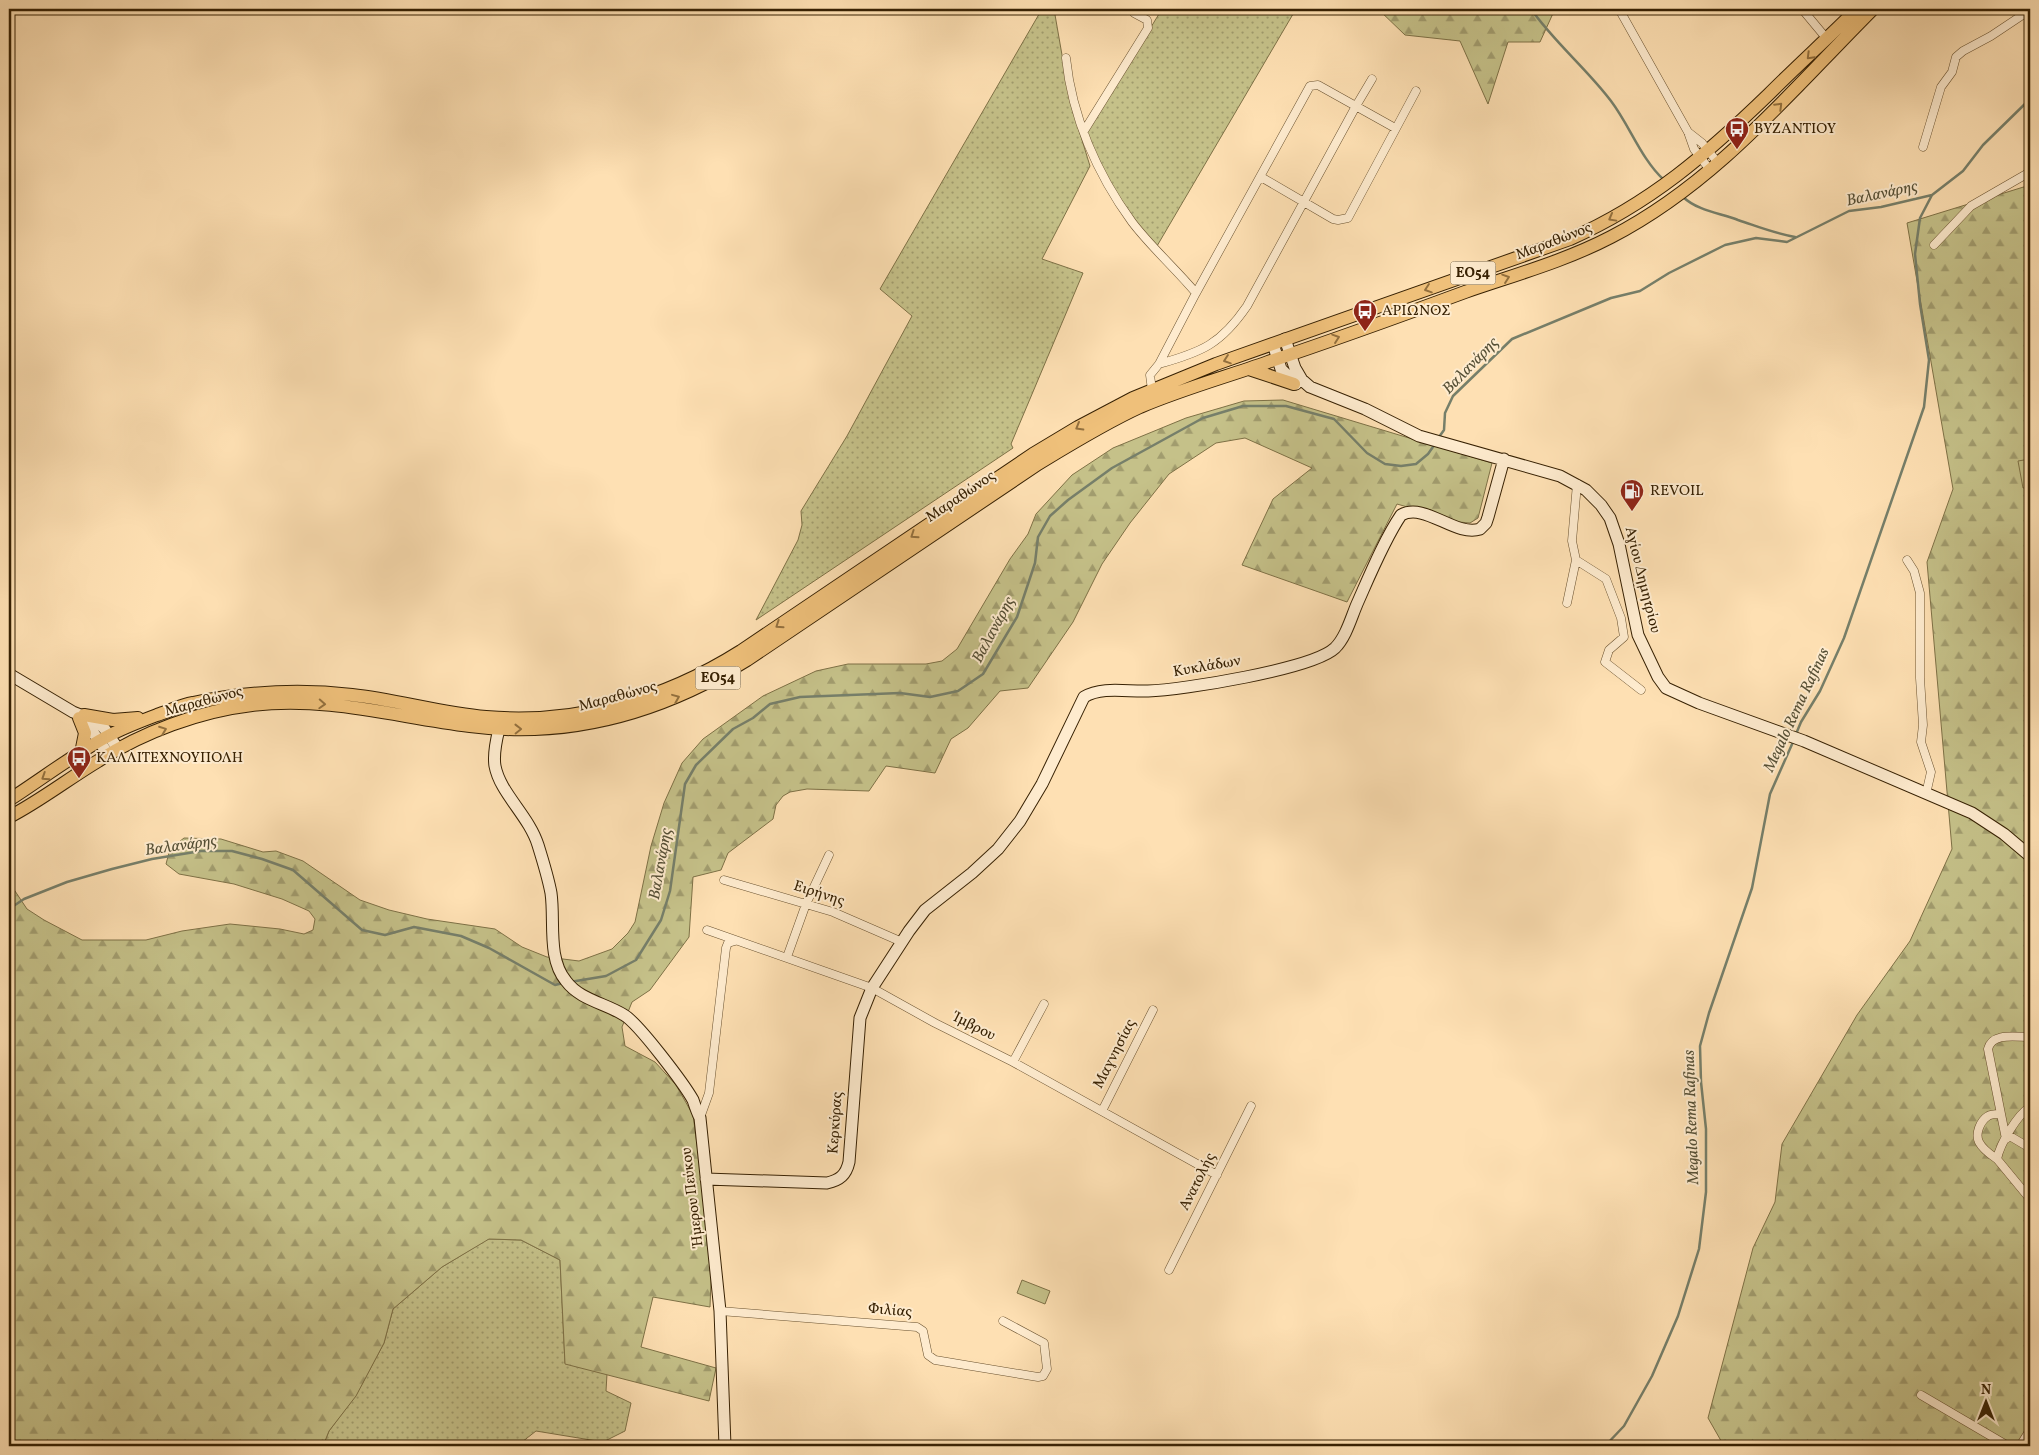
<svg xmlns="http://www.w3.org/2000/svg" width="2039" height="1455" viewBox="0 0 2039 1455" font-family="Vollkorn,serif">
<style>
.grass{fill:url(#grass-dots);stroke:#7e7146}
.forest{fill:url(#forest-firs);stroke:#7e7146}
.garden{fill:#c5c189;stroke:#7e7146}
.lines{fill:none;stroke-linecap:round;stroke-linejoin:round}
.stream{stroke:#767f6a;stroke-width:2.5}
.street-casing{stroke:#69512f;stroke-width:9}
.secondary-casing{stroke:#372103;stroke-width:13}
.primary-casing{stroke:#372103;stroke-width:14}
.street{stroke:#feebce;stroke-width:8}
.secondary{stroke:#feebce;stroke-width:11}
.primary{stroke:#efc07a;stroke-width:12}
.oneway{stroke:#93703e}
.labels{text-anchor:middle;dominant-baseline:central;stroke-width:4;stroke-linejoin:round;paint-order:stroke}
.shield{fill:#feebce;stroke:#735e40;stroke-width:1}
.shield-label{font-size:14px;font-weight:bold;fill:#372103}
.poi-label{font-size:15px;fill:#372103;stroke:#feebce;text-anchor:start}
.street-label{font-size:15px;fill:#372103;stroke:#feebce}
.water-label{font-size:16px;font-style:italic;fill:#565036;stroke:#feebce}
</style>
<defs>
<pattern id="grass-dots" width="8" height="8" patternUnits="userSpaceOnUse" patternTransform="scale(1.25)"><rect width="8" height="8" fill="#c5c189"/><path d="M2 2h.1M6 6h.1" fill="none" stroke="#a19c6e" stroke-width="1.8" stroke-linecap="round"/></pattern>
<pattern id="forest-firs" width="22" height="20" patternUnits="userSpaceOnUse" patternTransform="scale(1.25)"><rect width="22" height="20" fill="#c5c189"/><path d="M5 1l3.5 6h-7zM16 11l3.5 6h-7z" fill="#a19c6e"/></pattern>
</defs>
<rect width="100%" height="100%" fill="#fee0b3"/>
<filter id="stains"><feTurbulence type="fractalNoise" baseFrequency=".004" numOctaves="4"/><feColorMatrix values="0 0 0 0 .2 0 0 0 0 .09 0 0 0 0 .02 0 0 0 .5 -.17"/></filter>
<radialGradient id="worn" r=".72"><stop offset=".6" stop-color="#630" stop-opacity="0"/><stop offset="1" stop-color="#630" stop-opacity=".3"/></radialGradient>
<!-- grass -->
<path class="grass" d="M1042 9H1054L1070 101 1090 166 1042 259 1083 273 1011 444 1013 448 756 620 798 540 802 525 801 511 847 436 912 316 880 289Z
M1162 9H1296L1157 246 1137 224 1100 167 1087 132Z
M488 1239 521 1240 560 1260 565 1363 607 1374 606 1391 631 1403 625 1431 603 1442 536 1431 522 1442 520 1446H323L329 1431 356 1395 384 1343 393 1309 442 1267Z"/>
<!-- forest -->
<path class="forest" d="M1378 9H1555L1540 42H1508L1488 104 1460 41 1405 35Z
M2030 185V1446H1724L1708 1418 1753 1248 1775 1202 1782 1144 1857 1015 1910 941 1952 849 1927 562 1953 489 1907 223Z
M1283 400 1492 463 1478 518 1470 523 1459 522 1397 504 1347 602 1242 565 1273 499 1312 468 1245 438 1216 443 1169 474 1130 523 1102 564 1073 622 1028 688 1000 691 968 728 951 739 935 773 886 766 869 791 807 789 790 792 783 796 776 805 773 819 728 853 721 870 693 877 689 937 650 990 632 1002 622 1027 625 1046 655 1062 676 1085 693 1115 712 1255 710 1307 653 1297 641 1347 716 1368 709 1401 565 1364 560 1260 521 1240 489 1239 442 1267 393 1309 384 1343 356 1396 329 1431 323 1446H9V890L13 888 27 909 44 920 82 940H146L182 931 230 924 280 929 304 934 313 930 315 919 309 911 282 899 234 884 179 874 166 864 170 849 184 838 221 839 263 852 276 851 303 861 360 900 389 910 427 919 495 929 522 947 547 957 579 961 612 949 628 933 635 922 651 846 664 803 682 763 703 739 763 696 816 671 848 664H926L942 661 957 649 1010 559 1028 534 1036 514 1072 475 1113 448 1186 418 1244 401Z"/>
<!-- garden -->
<path class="garden" d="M2030 459V487L2023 488 2018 461Z
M1022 1280 1050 1291 1045 1304 1017 1293Z"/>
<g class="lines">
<!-- stream -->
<path class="stream" d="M1531 9C1554 42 1587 69 1611 101 1630 126 1641 159 1664 180
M1683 197C1698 211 1720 213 1738 220 1759 227 1773 233 1795 237
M1439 437 1444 430 1445 413 1453 396 1512 339 1611 298 1640 291 1669 273 1725 245 1756 238 1787 242 1849 211 1881 207 1932 195
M1796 734 1801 722 1820 691 1844 638 1924 407 1929 360 1920 304 1915 254 1920 218 1932 195 1963 171 1983 145 2030 99
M9 909 24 899 67 882 112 869 152 859 201 851H232L262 859 293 870 362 930 385 935 414 927 461 936 489 948 555 985 563 983
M570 982 606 976 636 960 661 920 670 891 685 784 696 765 733 729 753 718 770 704 800 697 900 693 930 697 958 691 983 674 1017 617 1035 563 1038 537 1050 516 1068 500 1112 468 1203 418 1243 406H1286L1334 419 1367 453 1385 464 1401 466 1416 464 1428 454 1435 444
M1605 1446 1624 1426 1652 1376 1678 1316 1699 1249 1706 1192V1129L1701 1082 1700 1046 1709 1013 1752 888 1770 794 1793 742"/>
<!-- street casing -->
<g class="street-casing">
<path id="street" d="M1619 9 1688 132 1694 149 1710 170
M1802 9 1827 39
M1066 58C1072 117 1097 174 1132 222 1151 247 1175 268 1196 293
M1084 131 1148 28 1147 20 1134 13 1133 9
M1688 132 1702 143 1718 163
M1923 147 1941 87 1952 72 1956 57 1963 51 1991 36 2030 10
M1261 177 1333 219 1338 220 1348 218 1416 91
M1934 245 1971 206 2030 172
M1159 364C1202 352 1221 344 1247 306L1356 106 1372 79
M1152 390 1150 375 1159 364 1196 293 1310 86 1318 85 1395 128
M1577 484 1572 541 1576 560 1606 579 1621 618 1624 637 1609 650 1605 662 1641 690
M1907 560 1914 571 1920 593V678L1923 725 1921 742 1931 772 1926 794
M1567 603 1576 560
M724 880 833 912 902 942
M707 930 872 988 935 1023 1013 1062 1217 1175
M787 957 806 904 829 855
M1013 1062 1044 1004
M2030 1107C2017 1115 2000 1144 1997 1159L2030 1199
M1102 1111 1153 1010
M700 1118 709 1093 726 948 728 943 735 941
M2008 1135 2030 1148
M2006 1139 1988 1049C1992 1032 2016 1037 2030 1037
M1997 1159C1991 1155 1983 1150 1979 1142 1975 1134 1980 1121 1988 1116 1991 1114 1996 1114 2000 1114
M1169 1270 1251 1106
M720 1311 917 1327 923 1331 928 1355 935 1360 1038 1377 1043 1376 1047 1369 1044 1343 1003 1321
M1921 1395 2008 1446
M2020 1446 2030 1430"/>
</g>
<!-- secondary casing -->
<g class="secondary-casing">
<path id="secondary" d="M1285 339 1295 368 1302 380 1310 387 1365 409 1419 436 1560 476 1586 490 1601 505 1610 518 1619 544 1638 635 1658 677 1666 688 1699 703 1804 741 1972 813 2004 834 2030 856
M1273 344 1281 369 1296 384
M9 674 73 712 98 722 104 728 118 749
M80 718 92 731 108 754
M499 729C496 741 493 754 495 766 500 793 529 816 538 845 543 861 548 877 551 893 555 921 547 958 566 981 580 1000 605 1003 624 1015 639 1024 684 1084 693 1100 695 1106 697 1112 700 1118L720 1311 725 1446
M706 1179 827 1183C840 1180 846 1175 849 1162L860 1018 872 988 909 931 925 910 972 873 998 849 1020 821 1042 784 1084 697C1102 686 1128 692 1148 691 1182 690 1313 669 1335 648 1346 637 1351 618 1357 604 1369 577 1384 540 1401 515 1425 502 1455 537 1480 529L1486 523 1488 517 1504 459"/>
</g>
<!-- primary casing -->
<g class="primary-casing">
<path id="primary" d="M1249 369 1294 384
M84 715 113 720 138 718
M79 718 85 733 81 753
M9 800C42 779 75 753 110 735 125 727 141 721 157 715 169 711 181 705 193 703 245 692 300 689 352 695 397 700 441 713 486 717 577 725 665 699 741 651L1033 454 1078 427 1133 398 1216 364 1570 239C1651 203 1707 154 1769 94 1798 65 1828 38 1857 9
M9 817C40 801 68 779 98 761 143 732 200 711 252 705 328 696 396 717 470 726 569 739 663 712 747 660L1038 464C1071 444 1105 423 1140 407 1182 389 1226 377 1268 362 1334 340 1400 316 1465 292 1514 275 1565 261 1611 237 1716 183 1791 91 1873 9"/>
</g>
<!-- street -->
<use href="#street" class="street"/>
<!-- secondary -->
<use href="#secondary" class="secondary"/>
<!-- primary -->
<use href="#primary" class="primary"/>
</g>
<!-- one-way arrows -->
<defs><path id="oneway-chevron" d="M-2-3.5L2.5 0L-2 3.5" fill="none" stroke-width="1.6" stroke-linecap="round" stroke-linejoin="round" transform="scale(1.25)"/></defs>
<g class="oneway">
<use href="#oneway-chevron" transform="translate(1810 56) rotate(135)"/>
<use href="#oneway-chevron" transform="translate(1779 106) rotate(-45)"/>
<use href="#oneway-chevron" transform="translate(1612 218) rotate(151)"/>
<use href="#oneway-chevron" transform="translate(1506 278) rotate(-19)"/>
<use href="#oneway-chevron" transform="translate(1428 289) rotate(161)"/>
<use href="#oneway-chevron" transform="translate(1336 338) rotate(-19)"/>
<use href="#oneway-chevron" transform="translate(1227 360) rotate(161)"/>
<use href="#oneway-chevron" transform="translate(1079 427) rotate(150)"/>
<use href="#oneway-chevron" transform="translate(914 535) rotate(146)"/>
<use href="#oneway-chevron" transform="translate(779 625) rotate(146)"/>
<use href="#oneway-chevron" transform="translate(676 698) rotate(-22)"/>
<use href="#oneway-chevron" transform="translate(322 704) rotate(3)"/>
<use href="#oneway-chevron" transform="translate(518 729) rotate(-1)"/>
<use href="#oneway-chevron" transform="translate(163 730) rotate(-21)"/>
<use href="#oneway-chevron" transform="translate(45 777) rotate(147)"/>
</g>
<!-- icons -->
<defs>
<g id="bus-pin" transform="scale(1.25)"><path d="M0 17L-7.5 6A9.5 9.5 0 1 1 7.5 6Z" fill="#8f2418" stroke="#feebce"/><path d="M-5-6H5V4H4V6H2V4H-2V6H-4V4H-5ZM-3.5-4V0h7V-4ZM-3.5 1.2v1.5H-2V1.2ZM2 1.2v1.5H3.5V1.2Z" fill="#fff"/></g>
<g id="fuel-pin" transform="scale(1.25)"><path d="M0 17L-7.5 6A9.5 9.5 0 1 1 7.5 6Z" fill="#8f2418" stroke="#feebce"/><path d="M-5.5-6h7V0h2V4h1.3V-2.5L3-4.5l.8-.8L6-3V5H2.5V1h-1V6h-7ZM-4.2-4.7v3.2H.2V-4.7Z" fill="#fff"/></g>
</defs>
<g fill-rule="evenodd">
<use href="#bus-pin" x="1737" y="129"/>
<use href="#bus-pin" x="1365" y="311"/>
<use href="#fuel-pin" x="1632" y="491"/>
<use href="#bus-pin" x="79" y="758"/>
</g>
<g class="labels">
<!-- shield labels -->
<g class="shield">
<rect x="1450.5" y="261.5" width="45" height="23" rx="4"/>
<rect x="695.5" y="666.5" width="45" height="23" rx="4"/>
</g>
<g class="shield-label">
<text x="1473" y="273">ΕΟ54</text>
<text x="718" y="678">ΕΟ54</text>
</g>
<!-- poi labels -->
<g class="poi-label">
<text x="1754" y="129">ΒΥΖΑΝΤΙΟΥ</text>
<text x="1382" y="311">ΑΡΙΩΝΟΣ</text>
<text x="1650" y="491">REVOIL</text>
<text x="96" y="758">ΚΑΛΛΙΤΕΧΝΟΥΠΟΛΗ</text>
</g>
<!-- street labels -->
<g class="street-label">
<text transform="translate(1554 242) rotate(-21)">Μαραθώνος</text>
<text transform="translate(961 497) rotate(-34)">Μαραθώνος</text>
<text transform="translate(1642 580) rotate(76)">Αγίου Δημητρίου</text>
<text transform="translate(1207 667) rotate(-10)">Κυκλάδων</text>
<text transform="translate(618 697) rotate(-15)">Μαραθώνος</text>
<text transform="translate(204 702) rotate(-15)">Μαραθώνος</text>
<text transform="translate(819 894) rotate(18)">Ειρήνης</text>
<text transform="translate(974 1027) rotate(27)">Ίμβρου</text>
<text transform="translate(1115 1054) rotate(-63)">Μαγνησίας</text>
<text transform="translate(836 1123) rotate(-86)">Κερκύρας</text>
<text transform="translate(1198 1182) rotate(-63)">Ανατολής</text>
<text transform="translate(693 1197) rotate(-97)">Ήμερου Πεύκου</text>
<text transform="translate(890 1311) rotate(5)">Φιλίας</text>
</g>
<!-- water labels -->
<g class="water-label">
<text transform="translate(1882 194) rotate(-12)">Βαλανάρης</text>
<text transform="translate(1471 366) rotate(-46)">Βαλανάρης</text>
<text transform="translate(994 630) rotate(-62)">Βαλανάρης</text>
<text transform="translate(1797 710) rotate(-65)">Megalo Rema Rafinas</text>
<text transform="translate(181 846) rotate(-8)">Βαλανάρης</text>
<text transform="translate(661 864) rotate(-80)">Βαλανάρης</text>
<text transform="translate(1692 1117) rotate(-92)">Megalo Rema Rafinas</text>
</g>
</g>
<!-- margin -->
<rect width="2039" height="1455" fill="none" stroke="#fee0b3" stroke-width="30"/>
<rect x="10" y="10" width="2019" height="1435" fill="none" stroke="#372103" stroke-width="2.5"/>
<rect x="15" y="15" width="2009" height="1425" fill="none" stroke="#372103"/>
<!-- north arrow -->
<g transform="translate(1986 1402)" stroke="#feebce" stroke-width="4" paint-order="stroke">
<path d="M0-4L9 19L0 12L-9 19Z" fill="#372103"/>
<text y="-8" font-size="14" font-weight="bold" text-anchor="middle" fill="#372103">N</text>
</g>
<rect width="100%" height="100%" filter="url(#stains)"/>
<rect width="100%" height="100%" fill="url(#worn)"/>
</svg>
